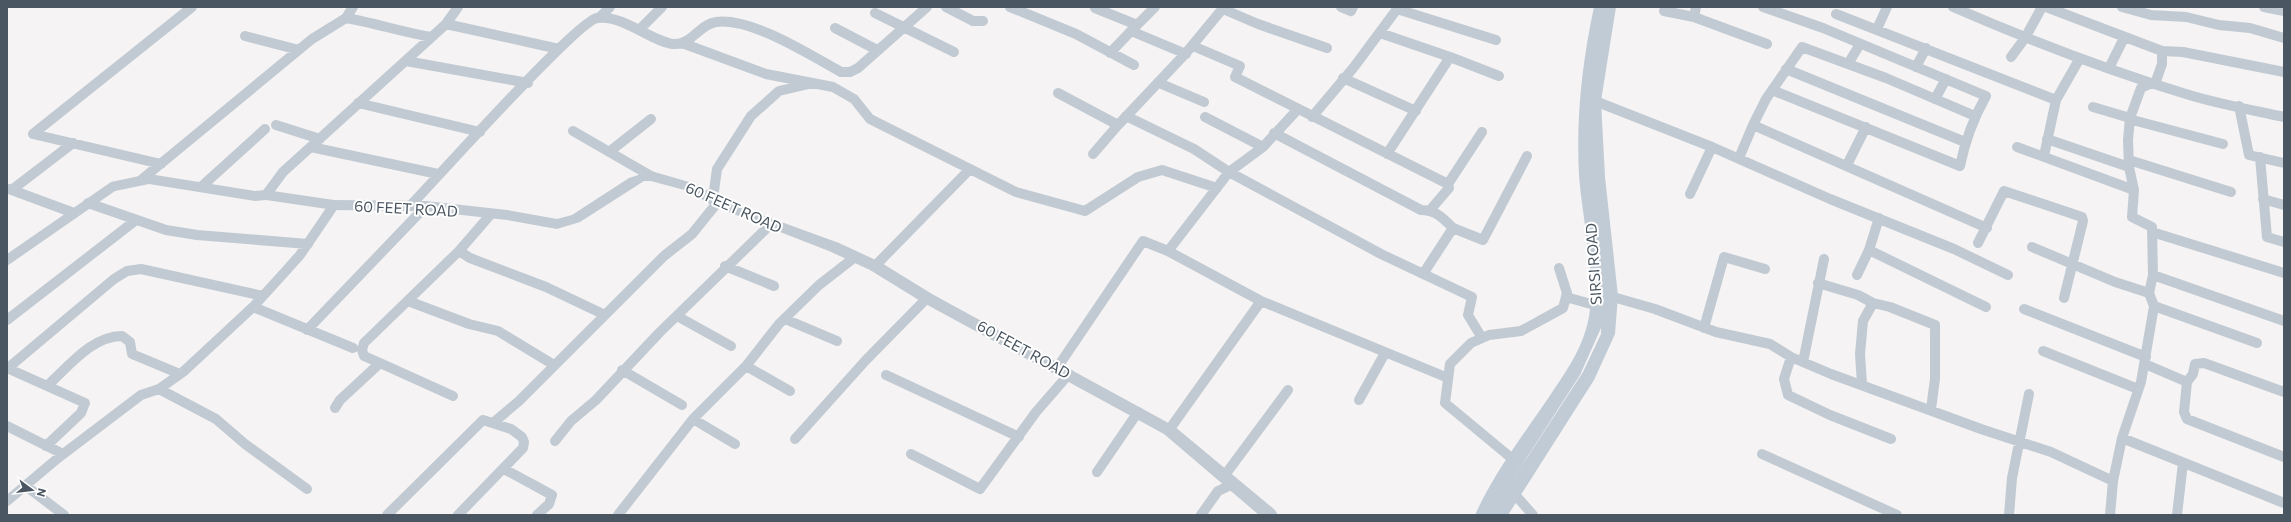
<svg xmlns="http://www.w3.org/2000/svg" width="2291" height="522" viewBox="0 0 2291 522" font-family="Commissioner,sans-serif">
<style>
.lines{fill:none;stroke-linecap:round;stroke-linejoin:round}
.minor{stroke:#c1cad2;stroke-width:10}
.tertiary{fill:#c1cad2;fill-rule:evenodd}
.secondary{fill:#c1cbd6;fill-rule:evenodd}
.labels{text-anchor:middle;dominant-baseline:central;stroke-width:4;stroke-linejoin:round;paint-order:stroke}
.street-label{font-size:15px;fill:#4a5661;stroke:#fff}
</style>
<rect width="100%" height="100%" fill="#f5f3f3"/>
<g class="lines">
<!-- minor -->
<path class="minor" d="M946 7 973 21H983
M1010 7 1076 34 1134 65
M1155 7 1131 31 1186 54
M1341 7 1351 11 1353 7
M1696 7 1694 17 1767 44
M1763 7 1823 28 1986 96C1973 119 1965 141 1960 166L1772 90
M1953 7C2029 40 2107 70 2186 94 2218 104 2252 110 2284 117
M2046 7 2162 51
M2122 7 2151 15 2186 17 2219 25 2250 28 2284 38
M2264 7 2284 11
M1095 8 1137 25
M1223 9 1258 24 1327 48
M1664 11 1694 17
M875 13 954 52
M1836 14 2056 100 2080 58
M346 18C375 23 402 32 431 37
M599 18 610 7
M446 24 559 49
M835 28 877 50
M1877 29 1887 7
M639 30 662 7
M1380 33 1450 57 1387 154
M245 36 299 50
M682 43 766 74 833 87 854 99 870 119 1016 192 1085 211 1138 177 1162 170 1217 188
M1193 46 1240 66 1235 77 1448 184 1482 132
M1110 53 1131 31
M1450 57 1499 76
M2011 57 2025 38 2042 7
M406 61 528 83
M1848 64 1860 44
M1916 67 1926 48
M2109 68 2124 38
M1786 69 1965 142
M1343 78 1416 111
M1159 83 1204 102
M1058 93 1118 125 1186 53 1224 7
M1935 99 1946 79
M1595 101 1712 147 1830 199 1954 249 2008 275
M358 103 480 132
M2239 106 2249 155 2284 163
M2093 107 2130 118
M1126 116 1194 149 1229 172 1381 254 1472 297 1468 315 1482 338
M1975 116 1886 78 1802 47 1766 99 1753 125 1987 228
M1205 117 1263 147
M1312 117 1354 67 1397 9 1496 40
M2129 119 2223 144
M276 125 320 139
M573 131 651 176
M1274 133 1421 210C1436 210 1443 218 1453 228L1423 274
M33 134 192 7
M33 134 161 164
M2047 139 2129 167
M311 147 438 174
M2017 147 2134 190
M609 152 651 119
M1093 154 1118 125
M2044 156 2056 100
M2260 157 2267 237 2284 242
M1739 158 1753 125
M2129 160 2231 192
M1847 165 1866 127
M141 180 312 39 346 18 353 7
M201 187 265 129
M9 189 74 213
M13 189 73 143
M1690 194 1712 147
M266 195 283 172 446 24 458 7
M707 196 714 191 717 169 751 116 779 91 813 83
M2263 199 2284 205
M88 203 166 230 197 235 308 244
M410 206C436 179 576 22 597 18 623 14 653 43 674 44 691 45 700 24 716 22 751 17 810 55 841 72H850L858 68 927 7
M1431 209 1449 188 1448 184
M491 214 459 251 470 258 546 287 605 315
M1879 218 1869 250 1986 307
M1453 228 1483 240 1527 156
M2152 232 2284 273
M1978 243 2004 191 2082 217 2083 221 2064 298
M2032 247 2115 282 2149 293 2154 306 2257 343
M1168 251 1229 172 1263 147 1298 109
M725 266 774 286
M875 266 970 169
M1857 275 1869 250
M2153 275 2152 227 2132 217 2134 190 2129 167 2128 140 2130 118 2141 88 2156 81 2162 64V51L2183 52 2284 72
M1818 283 1858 295 1873 303
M2149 293 2153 275 2284 321
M1606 295 1655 309 1716 332 1770 344 1791 357 1831 374 1981 429 2051 452 2113 481 2122 438 2284 503
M1566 297 1598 306
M408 301 469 324 498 331 554 365
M253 307 353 348
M2024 309 2146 357
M677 316 731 346
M785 319 837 341
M7 320 136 220
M1704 328 1724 257 1765 269
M307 330 426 206
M2043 351 2138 389
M1791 357 1784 379 1788 395 1830 415 1891 439
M1803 362 1824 259
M380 363 453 396
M2145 364 2187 382 2193 374 2195 364 2204 363 2284 392
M746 366 790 391
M7 368 85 403 81 413 46 446
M8 368 114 279 127 271 141 269 263 296
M1057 368 1143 241 1168 251 1261 301 1448 378
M622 370 682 405
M886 375 1019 437
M2187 382 2184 412 2187 419 2284 457
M1862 384 1860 354 1863 321 1873 303 1890 307 1935 325V379L1931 409
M48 385C69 366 92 336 122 336L130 342 132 354 180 374
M159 389 216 419 245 444 307 489
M1359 400 1385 353
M335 408 340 400 380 363 364 356 362 350 364 343 459 251
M693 419 735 444
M493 423 519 401 664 256 692 234 717 203
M7 426 63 454
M1169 430 1261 301
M2122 438 2141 382 2154 306
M795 439 866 360 927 298
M555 441 571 421 596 400 659 333 770 225
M911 454 980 489 1036 412 1069 374
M1762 454 1897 515
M1515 461 1445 403 1450 364 1471 343 1489 335 1521 331 1563 308 1567 293 1559 268
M504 469 552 495 549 504 537 515
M1097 472 1138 412
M1225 475 1288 390
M26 486 64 515
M1510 489 1533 515
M7 501 58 458 141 395 159 389 183 372 253 307 283 274 300 255 334 205
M387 515 483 420 511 429 522 437 524 442 523 448 458 515
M618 515 693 419 746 366 779 324 819 285 855 257
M1201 515 1218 491 1233 484
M2009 515 2012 478 2029 394
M2110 515 2113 481
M2177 515 2183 463"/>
<!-- tertiary -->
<path class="tertiary" d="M651 171 696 184 721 200 839 243 880 262 932 294 1174 426 1275 510 1278 515H1259L1164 434 922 302 870 270 829 251 713 206 688 191 651 181H644L580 222 557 229 507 220 426 211 334 210 266 200 255 201 149 184 115 191 7 266V254L111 182 149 174 255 191 266 190 334 200 426 201 507 210 557 219 572 215 629 178Z"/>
<!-- secondary -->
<path class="secondary" d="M1594 7H1616L1601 101 1605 177 1618 296 1615 334 1594 380 1508 515H1475C1494 473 1523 435 1549 397 1563 376 1579 354 1586 329 1599 289 1582 218 1579 175 1576 118 1582 63 1594 7ZM1601 328V334L1583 372 1506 490 1580 375Z"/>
</g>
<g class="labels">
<!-- street labels -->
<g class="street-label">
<text transform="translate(734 207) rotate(24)">60 FEET ROAD</text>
<text transform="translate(406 208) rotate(3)">60 FEET ROAD</text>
<text transform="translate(1593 264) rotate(-94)">SIRSI ROAD</text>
<text transform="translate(1024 349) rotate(29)">60 FEET ROAD</text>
</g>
</g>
<!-- border -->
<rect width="2291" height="522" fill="none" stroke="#4a5661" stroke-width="16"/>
<!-- north arrow -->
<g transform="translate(32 490) rotate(105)" stroke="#ffffff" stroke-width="3" paint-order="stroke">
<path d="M0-3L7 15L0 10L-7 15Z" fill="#4a5661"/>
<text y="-6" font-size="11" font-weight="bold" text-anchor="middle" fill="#4a5661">N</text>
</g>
</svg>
